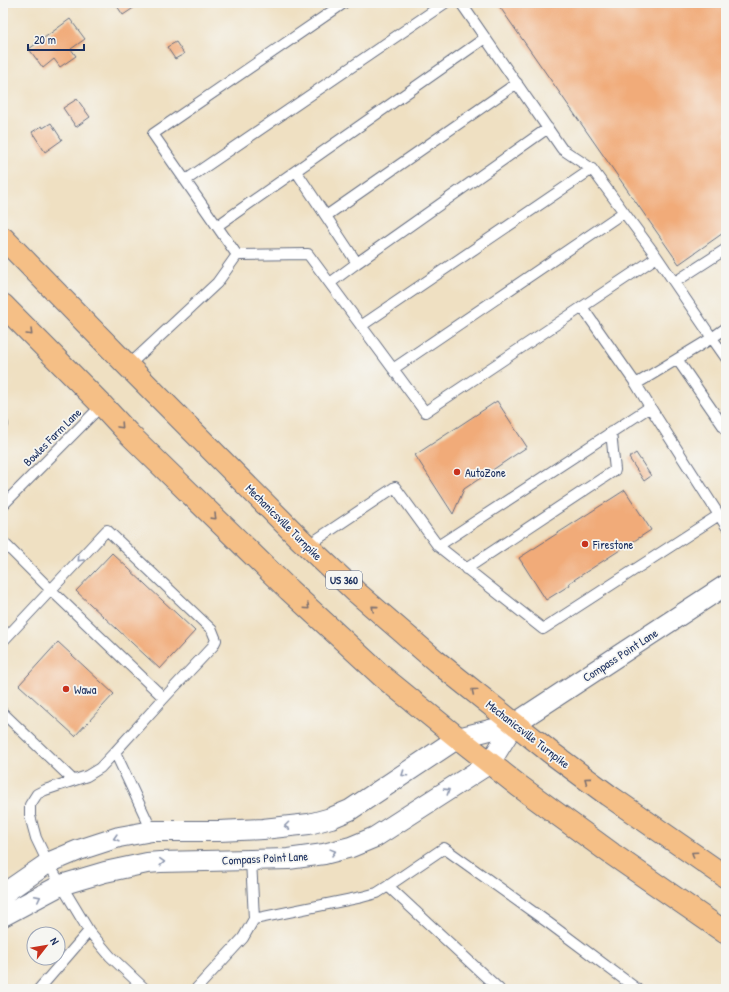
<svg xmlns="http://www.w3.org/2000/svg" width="729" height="992" viewBox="0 0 729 992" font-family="'Patrick Hand',sans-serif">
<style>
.building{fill:#f1ab79}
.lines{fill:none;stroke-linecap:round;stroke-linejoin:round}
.lane-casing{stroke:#656d81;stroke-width:12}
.street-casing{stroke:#656d81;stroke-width:22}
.highway-casing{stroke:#656d81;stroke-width:24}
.lane{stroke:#fff;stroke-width:10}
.street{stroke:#fff;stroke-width:20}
.highway{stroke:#f5bf86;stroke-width:22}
.oneway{stroke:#7d7070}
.oneway2{stroke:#8d97ae}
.poi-dot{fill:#c8321e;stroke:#f6f6f2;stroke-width:1.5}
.labels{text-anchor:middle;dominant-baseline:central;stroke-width:3.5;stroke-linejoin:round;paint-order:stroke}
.shield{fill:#f6f6f2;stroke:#5d6b8a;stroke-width:1}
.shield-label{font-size:11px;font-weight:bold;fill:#1b2f5e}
.street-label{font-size:12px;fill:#1b2f5e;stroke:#f6f6f2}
.poi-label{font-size:12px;fill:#1b2f5e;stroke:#f6f6f2;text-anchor:start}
</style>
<rect width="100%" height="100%" fill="#f6f6f2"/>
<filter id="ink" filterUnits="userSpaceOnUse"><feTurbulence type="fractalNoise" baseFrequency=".025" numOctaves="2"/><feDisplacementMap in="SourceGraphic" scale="8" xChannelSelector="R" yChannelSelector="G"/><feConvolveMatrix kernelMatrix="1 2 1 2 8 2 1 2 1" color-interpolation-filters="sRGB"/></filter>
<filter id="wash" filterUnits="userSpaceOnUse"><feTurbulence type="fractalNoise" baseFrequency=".012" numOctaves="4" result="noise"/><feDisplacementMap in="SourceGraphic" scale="16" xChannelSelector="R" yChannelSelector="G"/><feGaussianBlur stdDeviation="0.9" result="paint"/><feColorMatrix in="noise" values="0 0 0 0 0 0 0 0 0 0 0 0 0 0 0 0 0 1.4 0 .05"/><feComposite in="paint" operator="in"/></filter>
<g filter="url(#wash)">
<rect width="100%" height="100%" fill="#efe0c2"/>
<g id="blocks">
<!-- building -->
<path class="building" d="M115 3H132L135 7 123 15Z
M497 3H726V231L679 264Z
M70 19 85 39 71 49 76 56 60 67 54 59 43 68 29 49Z
M176 42 184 54 175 59 167 47Z
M77 99 90 117 76 127 63 108Z
M51 123 62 140 45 152 32 132 42 126 43 128Z
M497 401 527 447 464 489 453 514 415 455Z
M636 453 651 476 644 481 629 458Z
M625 490 651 530 569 583 570 585 546 600 519 558Z
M112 553 195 631 160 669 76 591Z
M58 642 114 694 75 736 19 685Z"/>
</g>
</g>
<g filter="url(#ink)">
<use href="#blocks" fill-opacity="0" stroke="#656d81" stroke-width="1"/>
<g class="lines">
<!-- lane casing -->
<g class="lane-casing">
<path id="lane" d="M344 3 153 134 237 255 308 254 425 412 657 257 712 338 636 384 582 307
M461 3 562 149 592 169 657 257
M296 171 357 263 330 283
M186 180 445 3
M326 216 517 83
M217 226 485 38
M357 263 548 128
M675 282 726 249
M361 326 592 169
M726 328 712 338 726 358
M677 359 726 430
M128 366 217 283 237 255
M393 369 624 212
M636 384 650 407
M3 425V424
M3 505 102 405
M719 515 543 629 438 546 650 407 726 526
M3 542 51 590 164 698
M307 546 395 487 438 546
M466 569 615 470 611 432
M3 641 107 530 212 630 216 640 213 646 164 698 115 752 152 831
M3 713 73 780
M115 752 100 768 87 776 45 790 37 794 30 805V816L36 838 48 863 89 931 110 956 145 989
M251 860 254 919
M388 886 499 989
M39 989 89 931
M196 989 243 938 254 919 362 897 377 893 388 886 444 848 550 924 637 989"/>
</g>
<!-- street casing -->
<g class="street-casing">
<path id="street" d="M3 894 48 863 79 850 119 837 152 831H219L263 829 309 824 331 818 350 810 458 738 514 724 726 585
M3 916 61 885 105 872 147 863 160 862 288 859 324 854 351 847 375 837 490 763 514 724"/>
</g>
<!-- highway casing -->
<g class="highway-casing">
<path id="highway" d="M3 238 128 366 301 540 356 592 436 661 550 752 608 795 726 877
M3 305 102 405 128 433 289 590 383 677 458 738 519 786 612 854 726 933"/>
</g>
<!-- lane -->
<use href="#lane" class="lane"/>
<!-- street -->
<use href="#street" class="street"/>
<!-- highway -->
<use href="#highway" class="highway"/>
</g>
<!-- one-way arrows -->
<defs><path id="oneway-chevron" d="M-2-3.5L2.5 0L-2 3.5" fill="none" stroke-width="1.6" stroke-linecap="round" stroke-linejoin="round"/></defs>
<g class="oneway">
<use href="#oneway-chevron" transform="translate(30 333) rotate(45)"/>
<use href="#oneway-chevron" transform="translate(121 426) rotate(47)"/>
<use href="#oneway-chevron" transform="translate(214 517) rotate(44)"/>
<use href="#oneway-chevron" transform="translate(307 607) rotate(43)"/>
<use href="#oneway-chevron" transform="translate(374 608) rotate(-139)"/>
<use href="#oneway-chevron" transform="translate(474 691) rotate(-141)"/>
<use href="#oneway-chevron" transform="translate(587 780) rotate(-143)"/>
<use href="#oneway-chevron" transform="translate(694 854) rotate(-145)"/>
</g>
<g class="oneway2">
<use href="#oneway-chevron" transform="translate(80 559) rotate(133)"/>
<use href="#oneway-chevron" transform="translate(404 774) rotate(146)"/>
<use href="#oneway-chevron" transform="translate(447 791) rotate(-33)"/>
<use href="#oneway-chevron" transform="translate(287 826) rotate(173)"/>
<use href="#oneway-chevron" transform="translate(116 838) rotate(164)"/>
<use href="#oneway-chevron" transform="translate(333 852) rotate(-15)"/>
<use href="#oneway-chevron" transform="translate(162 862) rotate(-3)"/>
<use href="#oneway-chevron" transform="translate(38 898) rotate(-27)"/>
</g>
</g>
<!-- markers -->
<g class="poi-dot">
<circle cx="457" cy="472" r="4"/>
<circle cx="585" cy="544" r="4"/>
<circle cx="66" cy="689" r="4"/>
</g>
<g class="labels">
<!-- shield labels -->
<rect class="shield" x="326" y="571" width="36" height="18" rx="3"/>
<g class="shield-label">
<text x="344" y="580">US 360</text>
</g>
<!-- street labels -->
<g class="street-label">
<text transform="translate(52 437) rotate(-45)">Bowles Farm Lane</text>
<text transform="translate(284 522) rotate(45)">Mechanicsville Turnpike</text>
<text transform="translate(620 655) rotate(-33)">Compass Point Lane</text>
<text transform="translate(528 734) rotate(38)">Mechanicsville Turnpike</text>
<text transform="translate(265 858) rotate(-3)">Compass Point Lane</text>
</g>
<!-- poi labels -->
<g class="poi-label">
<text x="465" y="472">AutoZone</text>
<text x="593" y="544">Firestone</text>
<text x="74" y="689">Wawa</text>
</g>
</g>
<!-- margin -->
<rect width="729" height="992" fill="none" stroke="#f6f6f2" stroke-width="16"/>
<!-- north arrow -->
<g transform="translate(46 946) rotate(59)"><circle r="19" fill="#f6f6f2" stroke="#9ea6b7"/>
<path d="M0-3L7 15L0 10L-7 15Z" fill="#c8321e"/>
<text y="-6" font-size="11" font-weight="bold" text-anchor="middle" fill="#1b2f5e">N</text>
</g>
<!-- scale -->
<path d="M28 44v6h56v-6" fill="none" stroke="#1b2f5e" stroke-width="2"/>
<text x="34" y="44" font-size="12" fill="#1b2f5e" stroke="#f6f6f2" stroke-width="3" paint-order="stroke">20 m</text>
</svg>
